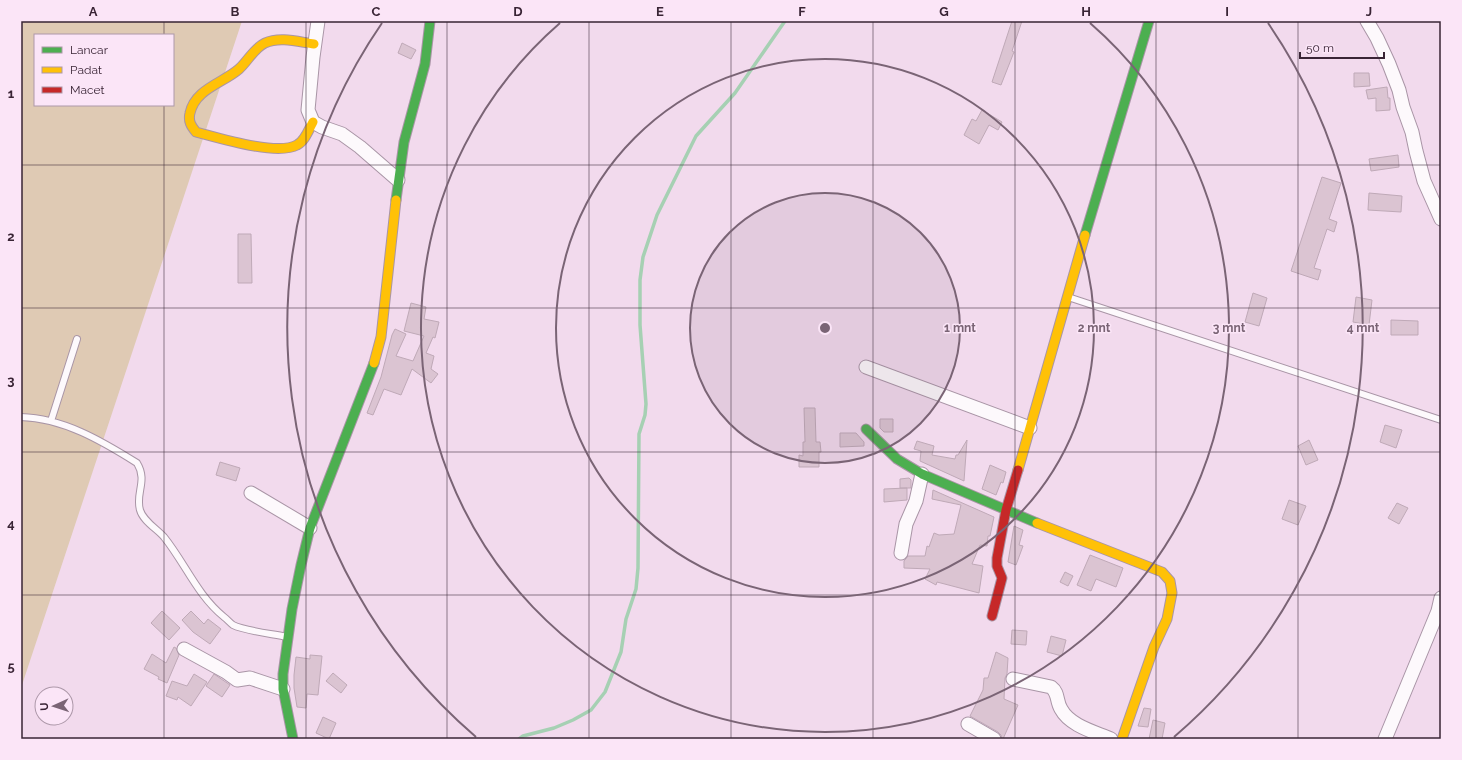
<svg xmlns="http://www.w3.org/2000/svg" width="1462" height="760" viewBox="0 0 1462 760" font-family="Raleway,sans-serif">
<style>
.green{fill:#dfcab4;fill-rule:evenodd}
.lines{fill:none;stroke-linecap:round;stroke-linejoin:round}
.stream{stroke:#a6d0b3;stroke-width:3.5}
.building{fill:#dbc4d2;stroke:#bfa9b7}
.lane-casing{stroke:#a995a6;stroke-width:8}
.street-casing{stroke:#a995a6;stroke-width:15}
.fast-casing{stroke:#a995a6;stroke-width:11}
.slow-casing{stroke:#a995a6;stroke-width:11}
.jam-casing{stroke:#a995a6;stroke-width:11}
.lane{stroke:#fdf9fc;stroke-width:6}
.street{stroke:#fdf9fc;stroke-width:13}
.fast{stroke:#4caf50;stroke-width:9}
.slow{stroke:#ffc107;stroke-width:9}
.jam{stroke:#c62828;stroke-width:9}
.grid{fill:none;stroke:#392435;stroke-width:1;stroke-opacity:0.55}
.ring{fill:none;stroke:#7a6475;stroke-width:2}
.centre{fill:#7a6475;stroke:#fbe5f7;stroke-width:2}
.ring-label{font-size:12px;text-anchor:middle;font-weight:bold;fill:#7a6475;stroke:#fbe5f7;stroke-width:3;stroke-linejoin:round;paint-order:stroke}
.neatline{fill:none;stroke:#392435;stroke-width:1.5}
.grid-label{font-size:13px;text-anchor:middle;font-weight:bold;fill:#392435}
</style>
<rect width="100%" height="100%" fill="#f2daed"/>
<!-- green -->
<path class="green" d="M21 21H242L21 688ZM35 35H173V105H35Z"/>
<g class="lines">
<!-- stream -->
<path class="stream" d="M519 739 523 736 554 728 573 720 591 710 605 692 621 652 626 619 636 589 638 568 639 434 645 415 646 404 640 325V280L643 257 657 215 696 136 735 93 785 21"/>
</g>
<!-- building -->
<path class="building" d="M1012 21H1022L1012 51 1014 52 1001 85 992 82Z
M402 43 416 50 411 59 398 53Z
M1354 73H1369L1370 86 1354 87Z
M1387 87 1388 98H1390V110L1376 111V98L1368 99 1366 90Z
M982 110 1002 122 998 130 989 125 979 144 964 135 972 119 976 121Z
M1398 155 1399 167 1371 171 1369 159Z
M1322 177 1341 183 1329 219 1337 222 1334 232 1327 229 1314 268 1321 270 1318 280 1291 271Z
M1369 193 1402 196 1401 212 1368 210Z
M238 234H251L252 283H238Z
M1253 293 1267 298 1259 326 1245 322Z
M1356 297 1372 300 1369 325 1353 322Z
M411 303 426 307 424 319 439 322 435 338 433 337 426 353 434 356 431 369 438 374 431 383 412 369 401 395 384 389 373 415 367 413 381 377 392 335 395 329 406 334 396 356 413 361 424 336 404 331Z
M1391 320 1418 321V335H1391Z
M804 408H815L816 442H820L821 452H819V467H799V455L803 456V442H805Z
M880 419H893V432H884L880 428Z
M1385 425 1402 430 1396 448 1380 442Z
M840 433H856L864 442V446L840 447Z
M967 440 964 481 920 461 921 451 914 449 917 441 934 446 932 455 955 459 956 455H958Z
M1309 440 1318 460 1306 465 1298 446Z
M220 462 240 468 236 481 216 475Z
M990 465 1006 472 1003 483 1001 482 996 495 982 489Z
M909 478 911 480V488H900V479Z
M907 488V500L884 502V489Z
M933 490 994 517 990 536H988L987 546 980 545 972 564 983 566 979 593 937 582 936 585 925 579 930 569 904 568V561L908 556H925L927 546 929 547 934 533 939 535 954 534 961 505 932 499Z
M1289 500 1306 506 1298 525 1282 519Z
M1397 503 1408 508 1399 524 1388 518Z
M1014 526 1023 530 1019 545 1023 546 1016 565 1008 562Z
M1090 555 1123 568 1116 587 1096 579 1091 591 1077 585Z
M1065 572 1073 576 1068 586 1060 582Z
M162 611 180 628 169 640 151 623Z
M191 611 204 624 208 619 221 629 210 644 193 632 182 620Z
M1012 630 1027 631 1026 645 1011 644Z
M1051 636 1066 640 1062 656 1047 652Z
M174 647 176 648 179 655 167 683 158 679 159 677 144 669 152 654 166 663Z
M996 652 1008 658 1007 674 1005 678 1004 699 1018 705 1003 739H1002L1001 735 998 732 970 716 983 690 984 678H988Z
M310 655 322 656 318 695 307 694 306 708 297 707 294 688V675L296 657 310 659Z
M333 673 347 685 341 693 326 681Z
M194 674 207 682 191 706 178 697 177 700 166 696 172 681 187 686Z
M214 674 230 685 222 697 206 686Z
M1144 708 1151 709 1148 727 1138 726Z
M323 717 336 723 329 739 316 733Z
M1153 720 1165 723 1162 739H1149Z"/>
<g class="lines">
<!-- lane casing -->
<g class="lane-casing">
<path id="lane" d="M1068 297 1441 420
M21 417C63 418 102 441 137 463 148 481 135 493 140 510 143 521 157 529 164 537 185 563 197 595 224 617 227 619 230 623 233 625 245 631 273 634 287 637
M51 421 77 339"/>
</g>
<!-- street casing -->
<g class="street-casing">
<path id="street" d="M318 21 313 57 308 110 313 122 322 127 342 134 360 147 398 180
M1367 21 1377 38 1389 64 1399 90 1403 107 1412 132 1416 151 1424 181 1441 219
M866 367 1030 428
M251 493 310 528
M901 553 906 524 916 501 922 474
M184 649 226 672 237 680 250 678 283 689
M1013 679 1051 687C1059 693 1056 701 1061 709 1070 726 1095 732 1111 739
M968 724 994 739
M1385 739 1438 611 1441 598"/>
</g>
<!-- fast casing -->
<g class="fast-casing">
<path id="fast" d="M396 200 404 142 425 64 430 21
M1085 235 1149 21
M866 429 897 459 922 474 1037 523
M293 739 283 689V674L292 609 301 565 310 528 374 363"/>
</g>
<!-- slow casing -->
<g class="slow-casing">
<path id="slow" d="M313 122C309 129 305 141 297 145 277 156 219 138 196 132 191 126 188 121 190 113 195 89 223 83 239 69 248 61 254 48 265 43 280 36 299 42 314 44
M374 363 381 337 396 200
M1018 470 1085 235
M1037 523 1162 572 1170 581 1172 593 1167 619 1154 647 1122 739"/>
</g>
<!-- jam casing -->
<g class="jam-casing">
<path id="jam" d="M992 616 1002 578 997 566V558L1006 510 1018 470"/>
</g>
<!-- lane -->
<use href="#lane" class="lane"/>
<!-- street -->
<use href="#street" class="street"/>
<!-- fast -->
<use href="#fast" class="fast"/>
<!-- slow -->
<use href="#slow" class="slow"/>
<!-- jam -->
<use href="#jam" class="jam"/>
</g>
<!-- grid -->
<path class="grid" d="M164 21V35M306 21V739M447 21V739M589 21V739M731 21V739M873 21V739M1015 21V739M1156 21V739M1298 21V739M164 105V739M21 165H1441M21 308H1441M21 452H1441M21 595H1441"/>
<!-- distance rings -->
<circle cx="825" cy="328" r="135" fill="#7a6475" fill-opacity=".12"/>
<g class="ring">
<circle cx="825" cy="328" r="135"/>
<circle cx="825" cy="328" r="269"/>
<path d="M1090 23A404 404 0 1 1 560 23"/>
<path d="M476 737A538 538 0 0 1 382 23M1268 23A538 538 0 0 1 1174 737"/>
</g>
<circle cx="825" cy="328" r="6" class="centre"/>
<g class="ring-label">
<text x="960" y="332">1 mnt</text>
<text x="1094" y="332">2 mnt</text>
<text x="1229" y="332">3 mnt</text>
<text x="1363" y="332">4 mnt</text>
</g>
<!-- border -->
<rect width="1462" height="760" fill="none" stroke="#fbe5f7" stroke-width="44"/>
<!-- legend -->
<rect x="34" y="34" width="140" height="72" fill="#fbe5f7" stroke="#ad98a9"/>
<rect x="42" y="47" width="20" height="6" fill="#4caf50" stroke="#ad98a9"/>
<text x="70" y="54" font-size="12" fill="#392435">Lancar</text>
<rect x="42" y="67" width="20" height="6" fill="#ffc107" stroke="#ad98a9"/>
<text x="70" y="74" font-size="12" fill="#392435">Padat</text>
<rect x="42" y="87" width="20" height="6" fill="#c62828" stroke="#ad98a9"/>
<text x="70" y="94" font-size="12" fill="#392435">Macet</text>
<!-- north arrow -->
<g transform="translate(54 706) rotate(267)"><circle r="19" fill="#fbe5f7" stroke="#ad98a9"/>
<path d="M0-3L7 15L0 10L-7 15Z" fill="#7a6475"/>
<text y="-6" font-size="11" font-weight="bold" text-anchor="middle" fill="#392435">U</text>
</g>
<!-- scale -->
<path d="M1300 52v6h84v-6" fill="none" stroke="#392435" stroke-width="2"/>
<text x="1306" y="52" font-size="12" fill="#392435" stroke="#fbe5f7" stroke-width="3" paint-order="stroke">50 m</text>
<rect x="22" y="22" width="1418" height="716" class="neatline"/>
<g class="grid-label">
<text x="93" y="16">A</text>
<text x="235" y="16">B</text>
<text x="376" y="16">C</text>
<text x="518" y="16">D</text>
<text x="660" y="16">E</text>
<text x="802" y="16">F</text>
<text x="944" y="16">G</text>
<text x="1086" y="16">H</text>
<text x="1227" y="16">I</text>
<text x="1369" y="16">J</text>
<text x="11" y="98">1</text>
<text x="11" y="241">2</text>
<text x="11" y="385">3</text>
<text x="11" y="528">4</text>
<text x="11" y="671">5</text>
</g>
</svg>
